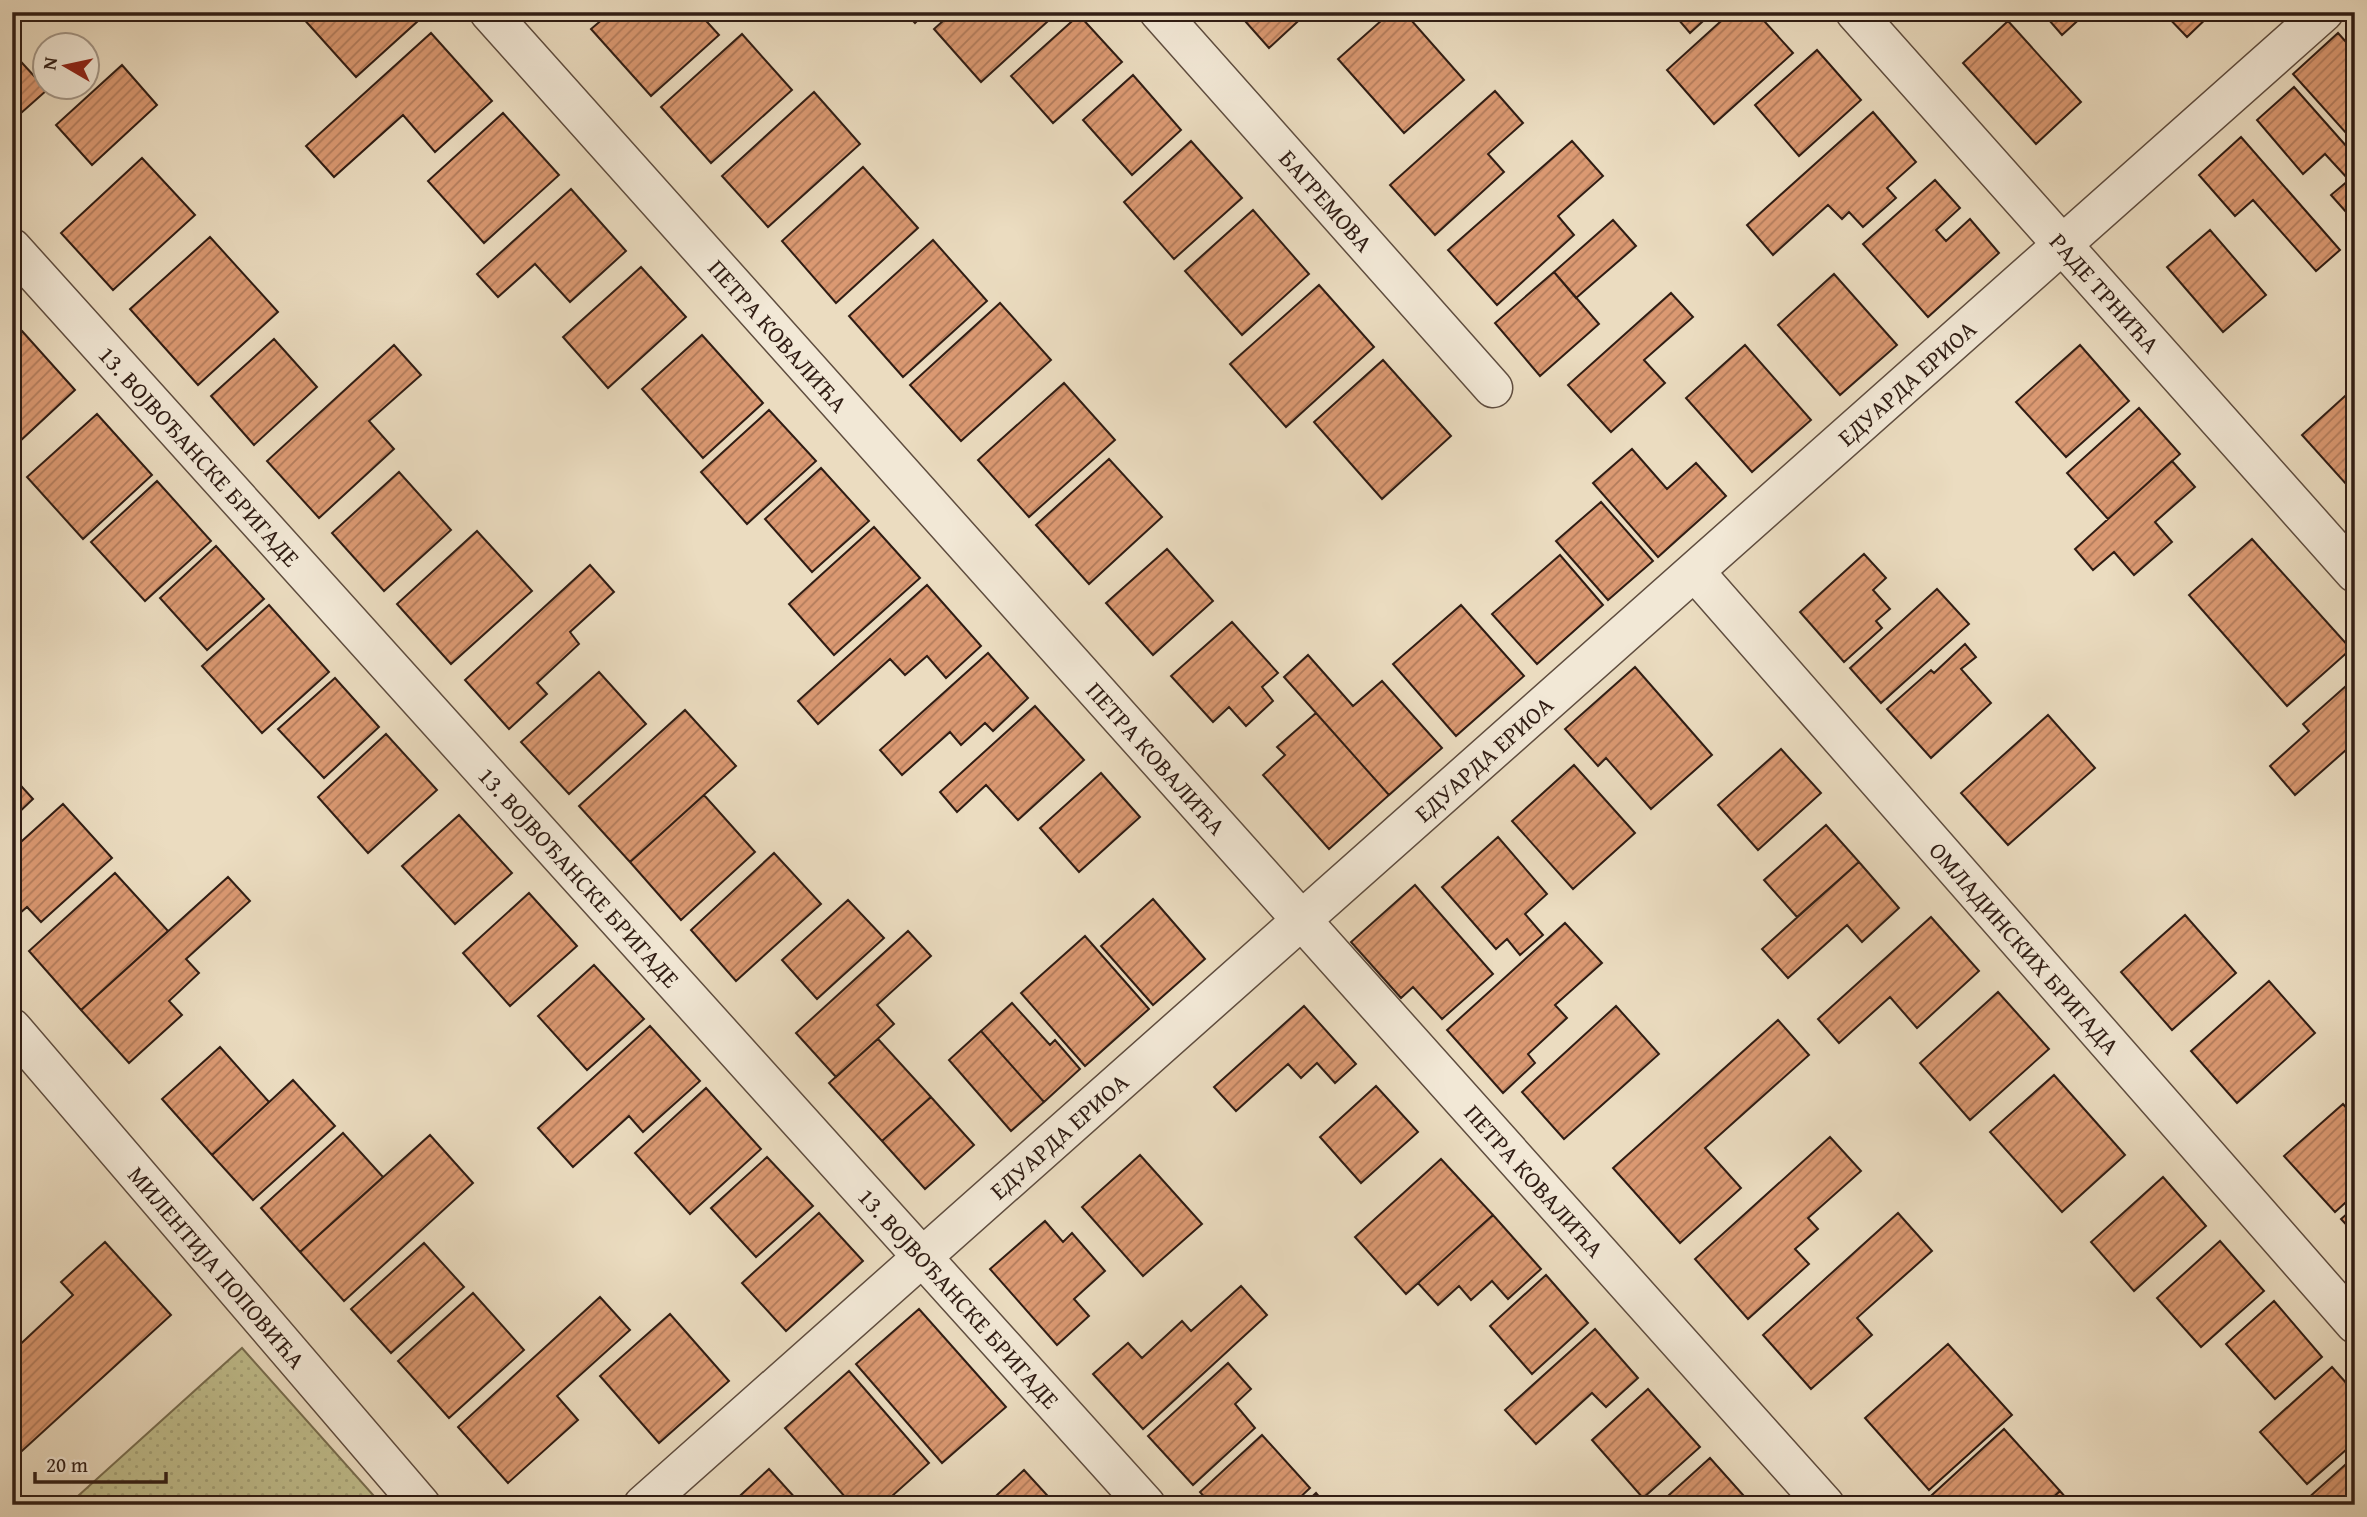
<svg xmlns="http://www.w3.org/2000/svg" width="2367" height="1517" viewBox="0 0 2367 1517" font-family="'Gentium Book Plus',serif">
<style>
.grass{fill:url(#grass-dots);stroke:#786e50;stroke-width:2}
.building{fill:url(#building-hatch);stroke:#301d14;stroke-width:2}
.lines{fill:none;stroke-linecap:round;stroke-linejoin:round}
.minor-casing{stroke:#5f4d3f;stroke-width:41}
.minor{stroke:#f2e8d6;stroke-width:38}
.labels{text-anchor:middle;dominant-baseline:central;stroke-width:6;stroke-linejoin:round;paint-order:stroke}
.street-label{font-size:24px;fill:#301d14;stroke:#f2e8d6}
</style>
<defs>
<pattern id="grass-dots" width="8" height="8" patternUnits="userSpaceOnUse" patternTransform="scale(1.75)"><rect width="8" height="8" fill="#c0be8d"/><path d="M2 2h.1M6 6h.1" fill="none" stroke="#a5a379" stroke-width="1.8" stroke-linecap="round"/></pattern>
<pattern id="building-hatch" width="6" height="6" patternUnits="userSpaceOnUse" patternTransform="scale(1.75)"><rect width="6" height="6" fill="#db9972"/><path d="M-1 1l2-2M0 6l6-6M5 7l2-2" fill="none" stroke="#b27c5c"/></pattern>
</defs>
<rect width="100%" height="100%" fill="#ebdcc0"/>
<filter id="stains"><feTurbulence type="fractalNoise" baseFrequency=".00286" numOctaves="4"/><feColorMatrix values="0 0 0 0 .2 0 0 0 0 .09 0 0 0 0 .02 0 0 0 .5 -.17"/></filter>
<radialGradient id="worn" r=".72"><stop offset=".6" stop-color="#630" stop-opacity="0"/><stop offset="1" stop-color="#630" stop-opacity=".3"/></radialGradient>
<!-- grass -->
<path class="grass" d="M242 1348 382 1505H68Z"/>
<!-- building -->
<path class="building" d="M305 12H413L419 20 356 77 301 16Z
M611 12H698L719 35 651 96 591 29Z
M905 12H926L915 23Z
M953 12H1058L981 82 934 29Z
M1237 12H1308L1269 48Z
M1391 12H1404L1464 80 1404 133 1338 59Z
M1672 12H1713L1690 33Z
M1731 12H1756L1793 53 1714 124 1667 70Z
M2042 12H2084L2085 14 2062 35Z
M2163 12H2213L2187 37Z
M1079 15 1122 62 1053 123 1011 76Z
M2008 21 2081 102 2036 144 1963 63Z
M431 33 492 101 435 152 403 115 334 177 306 146Z
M2338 33 2355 52V143L2293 74Z
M742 34 792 90 711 163 661 107Z
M1817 50 1861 100 1799 156 1755 105Z
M12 52 47 90 12 121Z
M122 65 157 105 92 165 56 125Z
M1133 75 1181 130 1132 175 1083 120Z
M2294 87 2355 156V175L2349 180 2325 154 2303 174 2257 120Z
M1495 91 1523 123 1488 154 1504 172 1435 235 1390 185Z
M814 92 860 144 768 227 722 176Z
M1873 112 1916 162 1887 188 1896 198 1863 227 1849 212 1842 219 1828 205 1773 255 1747 225Z
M503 113 559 175 484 243 428 181Z
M2241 137 2340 250 2316 271 2253 200 2235 216 2199 175Z
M1191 141 1242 198 1174 259 1124 202Z
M1572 141 1603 176 1558 216 1574 235 1497 305 1448 250Z
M142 158 195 215 113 290 61 233Z
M863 167 918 228 836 303 782 241Z
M2355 175V222L2331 195Z
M1935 180 1960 208 1936 230 1946 241 1970 219 1999 253 1928 317 1863 244Z
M571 189 626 251 570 302 535 264 498 297 477 274Z
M1253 210 1309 274 1242 335 1185 271Z
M1613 220 1636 246 1576 298 1554 272Z
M2210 230 2266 295 2223 332 2167 267Z
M210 237 278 312 198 385 130 309Z
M933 240 987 301 903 377 849 316Z
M641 267 686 317 608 388 563 337Z
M1554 272 1599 324 1540 376 1495 323Z
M1834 274 1897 345 1840 395 1778 325Z
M1319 285 1374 347 1286 427 1230 364Z
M1671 293 1693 317 1644 360 1665 383 1611 432 1568 385Z
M1000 303 1051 360 961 441 910 385Z
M22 331 75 390 19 442 12 435V339Z
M702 335 763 403 703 458 642 389Z
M274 339 317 387 254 445 211 396Z
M394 345 421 375 369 421 394 449 319 518 267 461Z
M1745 345 1811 420 1752 472 1686 398Z
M2080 345 2129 401 2066 457 2016 402Z
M1383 360 1451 436 1382 499 1314 422Z
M1064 383 1115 440 1029 517 978 460Z
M2355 387V494L2302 435Z
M2139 408 2180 454 2108 519 2067 473Z
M769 410 816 461 747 524 701 472Z
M97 414 152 475 83 539 27 477Z
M1632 449 1667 489 1696 463 1726 496 1658 557 1593 483Z
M1109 459 1162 517 1089 584 1036 525Z
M2172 461 2195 487 2155 522 2172 542 2134 575 2114 552 2093 570 2075 549Z
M821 468 869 521 812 572 765 519Z
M399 472 451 530 384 591 332 533Z
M157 481 211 541 145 601 91 542Z
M1601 502 1653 561 1608 600 1556 541Z
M874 527 920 578 834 655 789 604Z
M477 531 532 591 451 664 397 604Z
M2252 539 2351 649 2287 706 2189 595Z
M216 546 264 599 207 650 160 598Z
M1167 549 1213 601 1153 655 1106 603Z
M1864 554 1886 578 1873 590 1890 609 1876 621 1882 628 1844 662 1800 612Z
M1560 555 1603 605 1537 664 1492 614Z
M590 565 614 592 570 632 579 644 537 683 547 694 509 729 465 680Z
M927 585 981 646 946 678 927 656 905 675 890 659 818 724 798 701Z
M1937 589 1969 624 1881 703 1850 668Z
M269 605 329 672 262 733 202 666Z
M1461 605 1524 676 1456 736 1393 664Z
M1232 622 1278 673 1262 687 1273 701 1246 726 1229 707 1213 722 1171 676Z
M1965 644 1976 657 1961 669 1991 703 1931 758 1887 709 1931 670 1934 673Z
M988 653 1028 698 993 731 985 723 961 745 950 732 902 775 880 750Z
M1308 655 1353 706 1382 681 1442 748 1389 795 1284 677Z
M1635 667 1712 755 1651 809 1606 758 1598 766 1565 729Z
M599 672 646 724 569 794 521 742Z
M335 678 379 727 324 778 278 729Z
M2355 678V742L2295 795 2270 766 2309 731 2303 724Z
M1035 706 1084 760 1018 820 986 785 957 812 940 792Z
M685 710 736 766 630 862 579 806Z
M1316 713 1389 795 1329 849 1263 775 1285 755 1277 747Z
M2048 715 2095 768 2008 845 1961 793Z
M386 734 437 790 368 853 318 797Z
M1781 749 1821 793 1758 850 1718 805Z
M1574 765 1635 833 1573 889 1512 821Z
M1101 773 1140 817 1079 872 1040 828Z
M12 776 33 799 12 819Z
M704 795 755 852 681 920 630 862Z
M63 804 112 858 41 922 27 907 12 920V850Z
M459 815 512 873 455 924 402 866Z
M1826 825 1859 862 1797 917 1764 880Z
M1498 837 1547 894 1525 914 1543 935 1520 955 1507 939 1496 949 1442 887Z
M774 853 821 904 736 981 691 930Z
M1859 862 1899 908 1862 942 1847 925 1788 978 1762 949Z
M115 873 168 931 81 1010 29 951Z
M228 877 250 901 186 959 199 973 169 1001 182 1015 129 1063 81 1010Z
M1415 885 1493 974 1442 1019 1413 987 1401 998 1351 942Z
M529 893 577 946 510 1006 463 953Z
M1153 899 1205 959 1153 1005 1101 946Z
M848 900 884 938 817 999 782 960Z
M2185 915 2236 973 2172 1030 2121 972Z
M1931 917 1979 971 1917 1028 1890 997 1839 1043 1818 1019Z
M1565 923 1602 963 1555 1005 1567 1018 1528 1054 1535 1063 1503 1093 1447 1030Z
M908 931 931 956 877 1005 894 1024 836 1077 796 1033Z
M1085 936 1149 1009 1085 1066 1021 993Z
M594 965 644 1019 587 1070 538 1016Z
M2269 981 2315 1033 2237 1103 2191 1051Z
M1998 992 2049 1049 1970 1120 1920 1063Z
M1012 1003 1050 1045 1055 1040 1080 1069 1044 1102 981 1031Z
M1304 1006 1356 1064 1335 1083 1317 1063 1301 1078 1288 1064 1236 1111 1214 1087Z
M1616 1006 1659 1054 1564 1139 1522 1092Z
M1778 1020 1809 1055 1705 1148 1741 1188 1680 1243 1613 1168Z
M650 1026 700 1081 643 1132 629 1116 573 1167 538 1128Z
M981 1031 1044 1102 1011 1131 949 1060Z
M878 1039 931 1097 882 1141 829 1083Z
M220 1047 269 1102 212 1155 162 1099Z
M2054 1075 2125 1155 2062 1212 1990 1132Z
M293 1080 335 1126 253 1200 212 1155Z
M1376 1086 1418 1132 1361 1183 1320 1137Z
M706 1088 761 1149 690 1214 635 1153Z
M931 1097 974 1145 925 1189 882 1141Z
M2343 1104 2355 1118V1194L2335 1212 2284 1156Z
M343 1133 383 1177 300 1252 261 1208Z
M430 1135 473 1183 344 1301 300 1252Z
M1830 1137 1861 1171 1808 1218 1818 1229 1795 1249 1809 1264 1748 1319 1695 1259Z
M1140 1155 1202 1224 1143 1276 1082 1207Z
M767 1157 813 1206 756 1257 711 1208Z
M1441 1159 1493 1215 1406 1294 1355 1237Z
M2163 1177 2206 1226 2134 1291 2091 1242Z
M2355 1207V1234L2341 1219Z
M819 1213 863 1261 786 1331 742 1283Z
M1898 1213 1932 1251 1857 1318 1872 1335 1811 1389 1763 1335Z
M1493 1215 1541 1269 1508 1299 1492 1281 1471 1300 1459 1286 1438 1305 1418 1283Z
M1045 1221 1063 1242 1072 1233 1105 1271 1074 1299 1089 1316 1057 1345 990 1269Z
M2220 1241 2264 1291 2201 1347 2157 1298Z
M105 1242 171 1315 12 1460V1352L73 1295 61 1282Z
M424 1243 464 1287 391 1353 351 1309Z
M1546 1275 1588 1323 1532 1374 1490 1326Z
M1241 1286 1267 1315 1143 1429 1093 1374 1128 1343 1142 1358 1182 1321 1191 1331Z
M473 1293 524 1350 449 1418 398 1361Z
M600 1297 630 1330 557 1396 578 1420 508 1483 458 1427Z
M2274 1301 2322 1357 2275 1399 2226 1344Z
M919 1309 1006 1407 942 1463 856 1364Z
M670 1314 729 1381 659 1443 600 1376Z
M1595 1329 1638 1378 1606 1407 1592 1393 1536 1444 1505 1410Z
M1948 1344 2012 1415 1929 1490 1865 1418Z
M1228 1363 1251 1389 1235 1404 1255 1428 1193 1485 1148 1436Z
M2332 1367 2355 1393V1442L2307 1484 2260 1432Z
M849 1371 929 1463 882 1505H852L785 1428Z
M1648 1389 1700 1447 1643 1498 1592 1440Z
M2004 1429 2060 1491 2045 1505H1921Z
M1262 1435 1310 1488 1292 1505H1211L1200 1492Z
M2355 1456V1505H2311L2306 1500Z
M1710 1458 1752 1505H1658Z
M769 1469 797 1500 791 1505H730Z
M1024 1470 1056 1505H986Z
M2060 1491 2072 1505H2045Z
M1316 1493 1326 1505H1303Z"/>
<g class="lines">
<!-- minor casing -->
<g class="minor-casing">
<g id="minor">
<path id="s1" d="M489 12 1825 1505"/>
<path id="s2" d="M1159 12 1493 388"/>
<path id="s3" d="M1855 12 2355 573"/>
<path id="s4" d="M12 248 1146 1505"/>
<path id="s5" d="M1695 572 2355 1324"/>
<path id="s6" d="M12 1028 421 1505"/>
<path id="s7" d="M643 1505 2324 12"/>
</g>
</g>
<!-- minor -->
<use href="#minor" class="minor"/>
</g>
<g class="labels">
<!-- street labels -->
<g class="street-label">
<text stroke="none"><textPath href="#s2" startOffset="252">БАГРЕМОВА</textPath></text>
<text stroke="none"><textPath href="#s3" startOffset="376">РАДЕ ТРНИЋА</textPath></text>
<text stroke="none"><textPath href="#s1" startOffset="434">ПЕТРА КОВАЛИЋА</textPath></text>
<text stroke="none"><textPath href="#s7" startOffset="1690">ЕДУАРДА ЕРИОА</textPath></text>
<text stroke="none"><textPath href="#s4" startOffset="280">13. ВОЈВОЂАНСКЕ БРИГАДЕ</textPath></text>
<text stroke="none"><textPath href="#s1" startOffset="1001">ПЕТРА КОВАЛИЋА</textPath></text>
<text stroke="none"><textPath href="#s7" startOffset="1124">ЕДУАРДА ЕРИОА</textPath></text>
<text stroke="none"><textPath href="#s4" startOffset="847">13. ВОЈВОЂАНСКЕ БРИГАДЕ</textPath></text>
<text stroke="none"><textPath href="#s5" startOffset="500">ОМЛАДИНСКИХ БРИГАДА</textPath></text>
<text stroke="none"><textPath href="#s7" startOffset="556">ЕДУАРДА ЕРИОА</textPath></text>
<text stroke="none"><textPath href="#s1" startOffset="1568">ПЕТРА КОВАЛИЋА</textPath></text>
<text stroke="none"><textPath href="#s6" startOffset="315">МИЛЕНТИЈА ПОПОВИЋА</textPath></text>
<text stroke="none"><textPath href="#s4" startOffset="1414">13. ВОЈВОЂАНСКЕ БРИГАДЕ</textPath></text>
</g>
</g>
<!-- margin -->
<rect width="2367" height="1517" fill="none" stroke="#ebdcc0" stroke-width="42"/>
<rect x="14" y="14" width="2339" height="1489" fill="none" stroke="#301d14" stroke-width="3.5"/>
<rect x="21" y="21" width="2325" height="1475" fill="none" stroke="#301d14" stroke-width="2"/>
<!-- north arrow -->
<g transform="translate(66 66) rotate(279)"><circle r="33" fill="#f2e8d6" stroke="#a49788" stroke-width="2"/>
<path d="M0-5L12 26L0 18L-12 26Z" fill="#8f2418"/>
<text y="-10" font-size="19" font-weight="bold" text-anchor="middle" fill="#301d14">N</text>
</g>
<!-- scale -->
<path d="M35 1472v10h131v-10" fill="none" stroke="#301d14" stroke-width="3.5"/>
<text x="46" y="1472" font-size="21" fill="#301d14" stroke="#f2e8d6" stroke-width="5" paint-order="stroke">20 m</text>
<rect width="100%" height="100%" filter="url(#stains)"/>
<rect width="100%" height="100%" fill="url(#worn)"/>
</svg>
